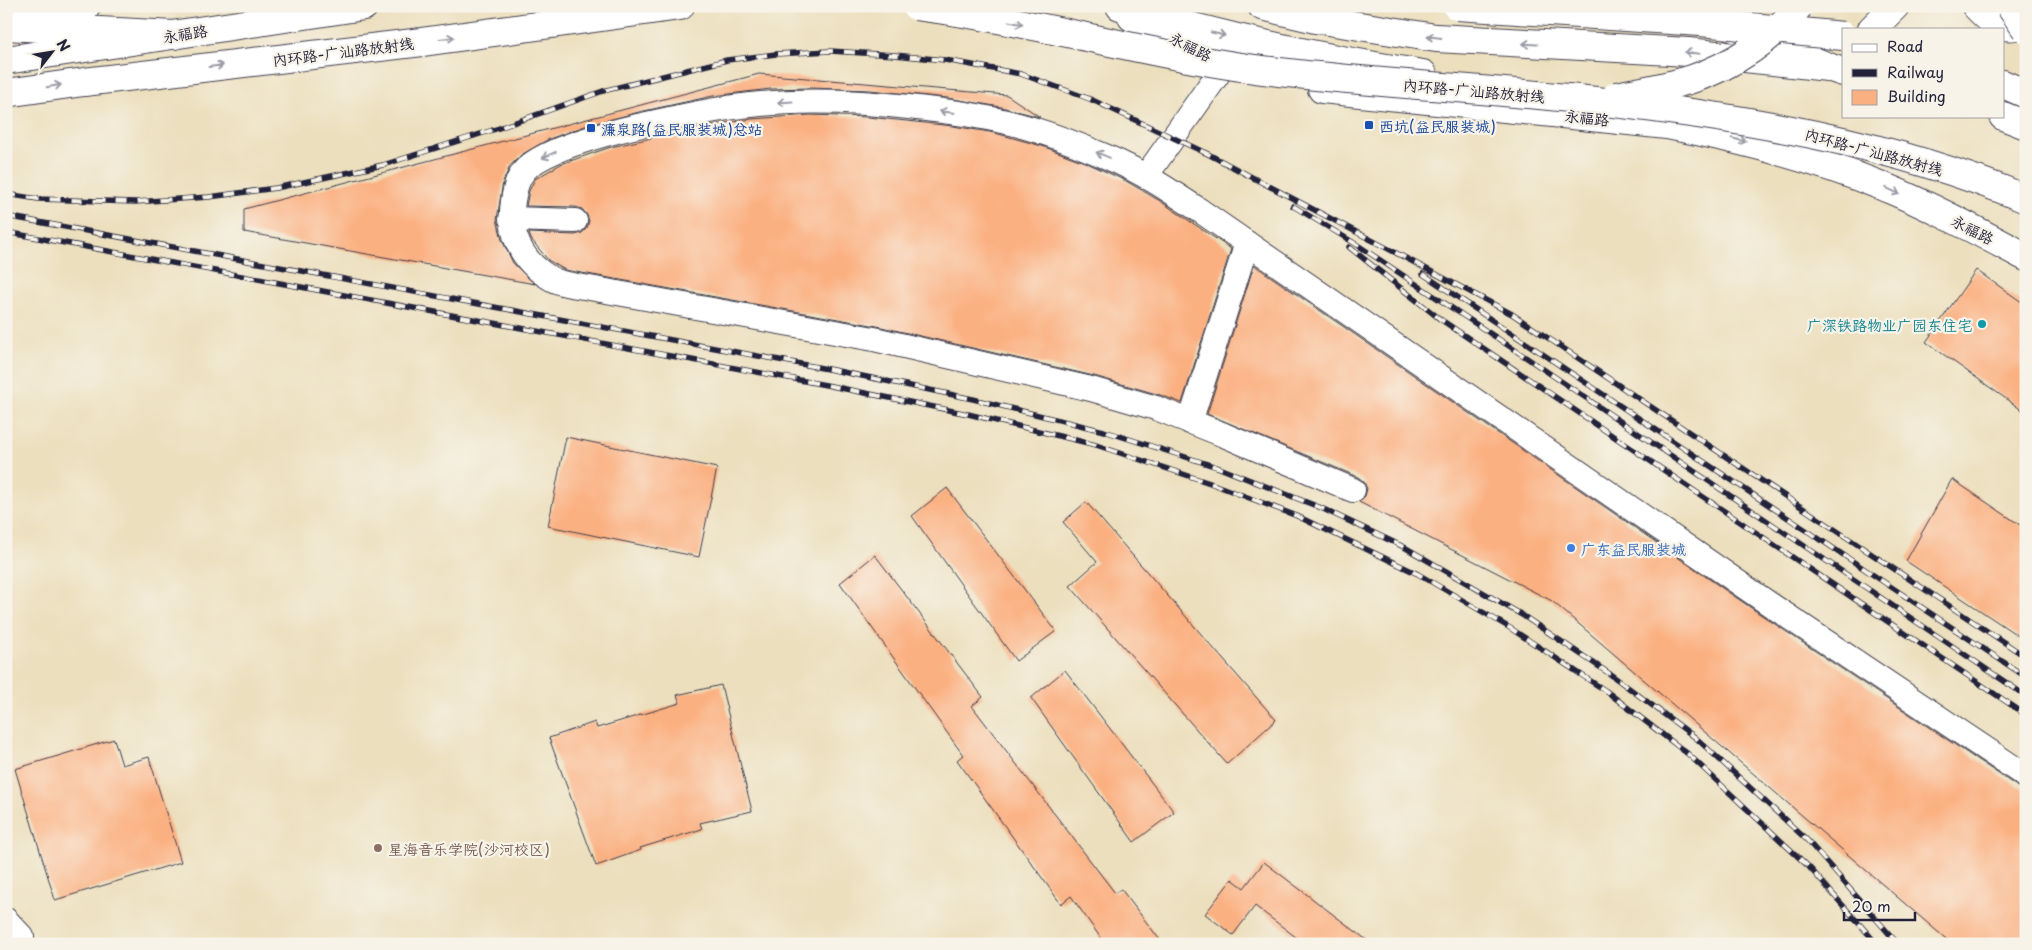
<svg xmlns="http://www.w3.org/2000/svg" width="2032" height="950" viewBox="0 0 2032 950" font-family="'Playpen Sans','LXGW WenKai TC',sans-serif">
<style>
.building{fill:#fbb081}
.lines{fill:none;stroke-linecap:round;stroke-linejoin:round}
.street-casing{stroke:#403e4e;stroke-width:26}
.primary-casing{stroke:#403e4e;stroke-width:30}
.highway-casing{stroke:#403e4e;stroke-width:30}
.street{stroke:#fff;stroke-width:24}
.primary{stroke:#fff;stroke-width:28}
.highway{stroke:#fff;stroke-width:28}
.rail-casing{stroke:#22223b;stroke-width:5.5}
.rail{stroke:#f7f3e8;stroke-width:4;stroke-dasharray:11;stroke-linecap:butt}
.primary-bridge-casing{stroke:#403e4e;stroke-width:30;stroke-linecap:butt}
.highway-bridge-casing{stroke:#403e4e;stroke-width:30;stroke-linecap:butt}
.primary-bridge{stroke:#fff;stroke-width:28}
.highway-bridge{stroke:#fff;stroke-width:28}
.oneway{stroke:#9c9ca7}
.transit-dot{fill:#1a4fb4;stroke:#f7f3e8;stroke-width:2}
.culture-dot{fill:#0f9aa8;stroke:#f7f3e8;stroke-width:2}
.shop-dot{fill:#3f7fe0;stroke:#f7f3e8;stroke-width:2}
.education-dot{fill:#8d6e63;stroke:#f7f3e8;stroke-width:2}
.labels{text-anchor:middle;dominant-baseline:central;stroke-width:4.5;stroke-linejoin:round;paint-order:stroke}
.street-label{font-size:15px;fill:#22223b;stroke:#f7f3e8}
.transit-label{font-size:15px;fill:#164399;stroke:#f7f3e8;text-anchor:start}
.culture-label{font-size:15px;fill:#0d838f;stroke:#f7f3e8;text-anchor:end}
.shop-label{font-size:15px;fill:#366cbe;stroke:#f7f3e8;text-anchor:start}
.education-label{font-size:15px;fill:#785e54;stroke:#f7f3e8;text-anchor:start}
</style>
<rect width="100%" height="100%" fill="#f7f3e8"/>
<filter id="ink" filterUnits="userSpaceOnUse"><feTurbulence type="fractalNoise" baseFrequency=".02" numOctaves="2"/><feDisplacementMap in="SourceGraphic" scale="10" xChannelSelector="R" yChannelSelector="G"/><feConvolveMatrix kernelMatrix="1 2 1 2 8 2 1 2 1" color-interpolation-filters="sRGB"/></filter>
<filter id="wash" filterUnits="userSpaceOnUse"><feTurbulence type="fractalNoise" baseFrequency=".0096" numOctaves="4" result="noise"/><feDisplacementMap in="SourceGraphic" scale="20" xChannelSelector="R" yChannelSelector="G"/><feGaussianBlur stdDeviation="1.12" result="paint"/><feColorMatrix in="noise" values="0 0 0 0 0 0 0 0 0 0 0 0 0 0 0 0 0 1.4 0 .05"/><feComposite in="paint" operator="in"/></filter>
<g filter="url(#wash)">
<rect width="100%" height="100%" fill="#ecdfbd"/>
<g id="blocks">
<!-- building -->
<path class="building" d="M759 74 1007 95 1040 117 1001 107 947 98 870 90 810 88 770 89 713 96 639 112 585 126 549 139 521 155 510 166 503 182 497 219 502 240 513 263 535 284 244 232V209Z
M810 115 868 117 953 126 995 133 1042 146 1087 163 1126 181 1160 201 1231 249 1182 403 1160 395 1094 376 877 326 565 270 548 260 531 239 529 233 575 235 582 233 587 228 589 221 587 215 582 209 575 207 526 206 529 191 535 179 561 164 611 147 706 126 752 119Z
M1254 265 1760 614 2018 787 2026 790V944H1952L1552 601 1359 502 1365 496 1367 489 1364 482 1358 477 1207 414Z
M1976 270 2026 305V413L1926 342Z
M566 437 717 468 699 557 548 526Z
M1952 479 2026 529V641L1906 561Z
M947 488 1056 631 1016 661 912 516Z
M1086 502 1276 720 1227 764 1070 586 1097 562 1063 522Z
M875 555 983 697 972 706 1115 893 1121 889 1163 944H1105L1071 896 1061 904 957 760 963 755 840 583Z
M1065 670 1174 812 1134 842 1031 698Z
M721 685 752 811 700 823 702 829 640 848 641 850 596 866 549 738 595 722 597 728 680 703 677 695Z
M114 739 122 765 149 757 181 862 55 900 15 769Z
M1264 862 1372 944H1305L1255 906 1233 935 1205 914 1232 879 1244 888Z"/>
</g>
</g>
<g filter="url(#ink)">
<use href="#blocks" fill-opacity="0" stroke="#403e4e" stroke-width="1"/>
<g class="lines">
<!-- street casing -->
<g class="street-casing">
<path id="street" d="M1146 176 1225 64
M511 219 575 221
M1190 422 1247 243
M1353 490 1224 435 1156 408 1091 389 874 339 584 287C573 285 559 284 550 278 521 261 508 233 513 201 515 188 518 175 529 166 555 145 622 129 656 122 688 115 719 108 751 105 804 99 856 101 909 107 933 110 958 112 982 117 1025 124 1068 140 1107 157 1141 171 1172 192 1202 212L1768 603 2026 776
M6 920 22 937V944"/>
</g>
<!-- primary casing -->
<g class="primary-casing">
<path id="primary" d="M1682 6 1828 67 1843 72
M1976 6C1994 24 2001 32 2026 23
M1132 17 1218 60
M1872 29 1895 6
M6 60 364 6
M1322 89 1667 125C1741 139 1812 158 1882 186 1931 206 1979 232 2026 257
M2003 116 2026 125"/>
</g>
<!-- highway casing -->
<g class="highway-casing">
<path id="highway" d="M1120 6C1219 37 1321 58 1423 74
M1262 6 1315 19 1436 38 1688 52 1828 67
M26 15 86 6
M6 26 174 35
M2003 84 2026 94
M6 93 84 82 422 42 680 6"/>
</g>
<!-- street -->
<use href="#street" class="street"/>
<!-- primary -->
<use href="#primary" class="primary"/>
<!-- highway -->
<use href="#highway" class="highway"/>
<!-- rail casing -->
<g class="rail-casing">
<path id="rail" d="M6 194 38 199 135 202 209 197 276 188 383 165 499 128 603 91 727 60 776 54 830 51 895 55 945 60 1021 74 1090 99 1208 154 1512 314 2026 657
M1293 206 1356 244 1521 354 2026 696
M6 216 833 370 973 399 1104 431 1217 467 1319 507 1406 548 1522 615 1610 674 1696 738 1807 840 1898 944
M6 232 826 385 968 414 1096 445 1210 483 1297 516 1418 574 1510 628 1606 691 1688 754 1809 867 1877 944
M1349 247 1440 319 2026 715
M1423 274 2026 677"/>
</g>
<!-- rail -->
<use href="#rail" class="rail"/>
<!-- primary-bridge casing -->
<g class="primary-bridge-casing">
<path id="primary-bridge" d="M2010 6 2026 29"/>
</g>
<!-- highway-bridge casing -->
<g class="highway-bridge-casing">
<path id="highway-bridge" d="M916 6C1038 21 1156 58 1279 72 1384 84 1490 89 1596 101 1742 117 1889 142 2026 199
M1457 6 1701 22 1843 36
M1616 96C1641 91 1667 87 1692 79 1732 66 1772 39 1799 6"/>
</g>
<!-- primary-bridge -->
<use href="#primary-bridge" class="primary-bridge"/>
<!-- highway-bridge -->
<use href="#highway-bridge" class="highway-bridge"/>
</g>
<!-- one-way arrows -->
<defs><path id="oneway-shaft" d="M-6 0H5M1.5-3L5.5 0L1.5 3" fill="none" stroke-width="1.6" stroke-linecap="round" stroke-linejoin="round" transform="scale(1.25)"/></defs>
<g class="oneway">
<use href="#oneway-shaft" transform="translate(1016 23) rotate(12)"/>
<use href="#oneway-shaft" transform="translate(1218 34) rotate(13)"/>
<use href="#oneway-shaft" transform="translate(1434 37) rotate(-173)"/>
<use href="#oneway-shaft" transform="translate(447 38) rotate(-8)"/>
<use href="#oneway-shaft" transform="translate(1530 44) rotate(-177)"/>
<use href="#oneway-shaft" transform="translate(1692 53) rotate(-174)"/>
<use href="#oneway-shaft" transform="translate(216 66) rotate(-7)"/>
<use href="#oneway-shaft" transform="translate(54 86) rotate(-9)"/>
<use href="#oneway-shaft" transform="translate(785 102) rotate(176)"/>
<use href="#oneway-shaft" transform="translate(947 112) rotate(-173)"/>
<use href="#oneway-shaft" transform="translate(1739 140) rotate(13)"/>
<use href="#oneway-shaft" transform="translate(549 155) rotate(155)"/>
<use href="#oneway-shaft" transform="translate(1103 155) rotate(-158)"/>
<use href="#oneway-shaft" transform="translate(1893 191) rotate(25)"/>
</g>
</g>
<!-- markers -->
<g class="transit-dot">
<rect x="1364" y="120" width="10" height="10" rx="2.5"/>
<rect x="586" y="123" width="10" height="10" rx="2.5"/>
</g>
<circle class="culture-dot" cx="1982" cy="324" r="5"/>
<circle class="shop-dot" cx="1571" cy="548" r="5"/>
<circle class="education-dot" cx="378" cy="848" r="5"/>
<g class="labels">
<!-- street labels -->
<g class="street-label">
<text transform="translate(185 33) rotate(-9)">永福路</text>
<text transform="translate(1191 46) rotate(27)">永福路</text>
<text transform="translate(343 51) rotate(-7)">内环路-广汕路放射线</text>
<text transform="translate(1474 90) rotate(5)">内环路-广汕路放射线</text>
<text transform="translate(1587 117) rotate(6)">永福路</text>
<text transform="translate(1874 151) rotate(15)">内环路-广汕路放射线</text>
<text transform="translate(1973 229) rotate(27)">永福路</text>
</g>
<!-- transit labels -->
<g class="transit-label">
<text x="1379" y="125">西坑(益民服装城)</text>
<text x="601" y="128">濂泉路(益民服装城)总站</text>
</g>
<!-- culture labels -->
<g class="culture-label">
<text x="1972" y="324">广深铁路物业广园东住宅</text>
</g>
<!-- shop labels -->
<g class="shop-label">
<text x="1581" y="548">广东益民服装城</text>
</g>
<!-- education labels -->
<g class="education-label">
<text x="388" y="848">星海音乐学院(沙河校区)</text>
</g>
</g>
<!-- margin -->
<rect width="2032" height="950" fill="none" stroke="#f7f3e8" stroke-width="25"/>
<!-- legend -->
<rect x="1842" y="28" width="162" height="90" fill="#f7f3e8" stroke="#a29fa3"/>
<rect x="1852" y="44" width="25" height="8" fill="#ffffff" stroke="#a29fa3"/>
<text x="1887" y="52" font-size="15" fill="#22223b">Road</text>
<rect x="1852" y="69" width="25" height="8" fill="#22223b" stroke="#a29fa3"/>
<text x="1887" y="78" font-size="15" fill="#22223b">Railway</text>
<rect x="1852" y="90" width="25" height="15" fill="#fbb081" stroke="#a29fa3"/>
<text x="1887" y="102" font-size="15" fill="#22223b">Building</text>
<!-- north arrow -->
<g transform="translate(52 52) rotate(59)" stroke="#f7f3e8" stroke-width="4" paint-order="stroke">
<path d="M0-4L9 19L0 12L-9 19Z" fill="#22223b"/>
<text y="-8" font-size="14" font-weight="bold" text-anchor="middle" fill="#22223b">N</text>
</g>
<!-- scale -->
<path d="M1844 912v8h71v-8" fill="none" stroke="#22223b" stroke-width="2.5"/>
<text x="1852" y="912" font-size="15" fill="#22223b" stroke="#f7f3e8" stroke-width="4" paint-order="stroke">20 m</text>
</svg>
